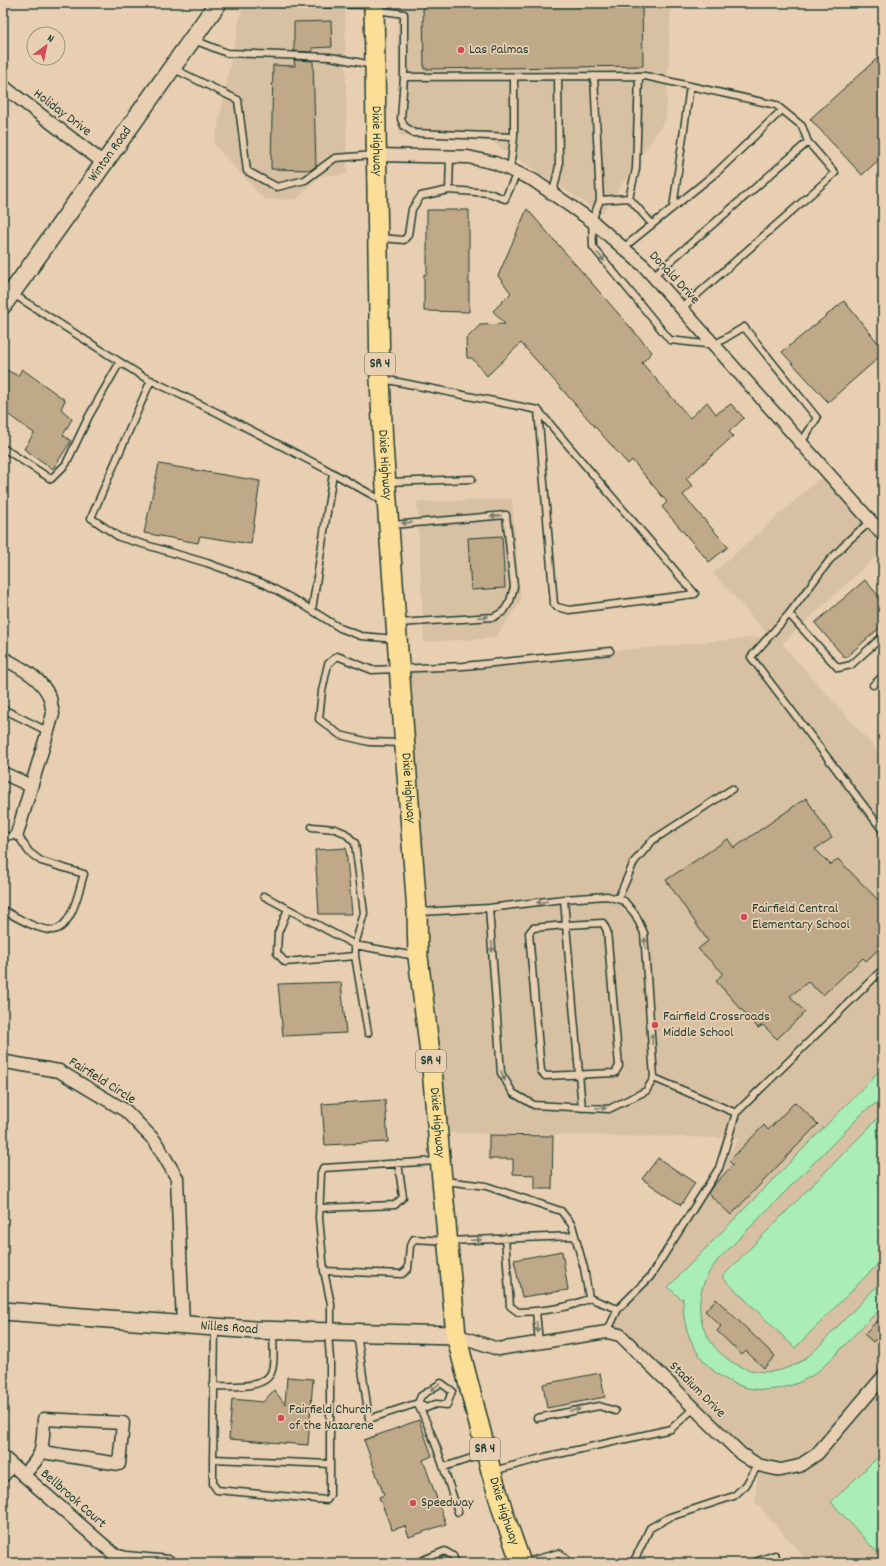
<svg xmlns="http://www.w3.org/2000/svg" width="886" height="1566" viewBox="0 0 886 1566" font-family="Dekko,sans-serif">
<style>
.built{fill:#d8c1a3}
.green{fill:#aaedb7;stroke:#649576}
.building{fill:#bfa989;stroke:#1f3d34}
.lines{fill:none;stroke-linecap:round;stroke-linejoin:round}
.lane-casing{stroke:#1f3d34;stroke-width:9}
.street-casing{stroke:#1f3d34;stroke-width:15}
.secondary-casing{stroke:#1f3d34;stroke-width:20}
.primary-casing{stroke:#1f3d34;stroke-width:22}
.lane{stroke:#e9cfb1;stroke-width:6}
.street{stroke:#e9cfb1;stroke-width:12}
.secondary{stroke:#e9cfb1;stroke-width:17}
.primary{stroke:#fcde96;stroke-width:19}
.oneway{fill:#7a7f6c}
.poi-dot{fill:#d1495b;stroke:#e9cfb1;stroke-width:1.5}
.labels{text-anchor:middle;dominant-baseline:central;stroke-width:3.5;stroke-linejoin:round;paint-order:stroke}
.shield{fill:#e9cfb1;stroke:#5c695a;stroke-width:1}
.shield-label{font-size:13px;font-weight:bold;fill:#1f3d34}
.poi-label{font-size:14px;fill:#1f3d34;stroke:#e9cfb1;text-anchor:start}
.street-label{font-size:14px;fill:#1f3d34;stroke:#e9cfb1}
</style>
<rect width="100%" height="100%" fill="#e9cfb1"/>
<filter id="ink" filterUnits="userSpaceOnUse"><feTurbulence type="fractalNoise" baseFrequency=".025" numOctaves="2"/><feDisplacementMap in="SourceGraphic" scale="8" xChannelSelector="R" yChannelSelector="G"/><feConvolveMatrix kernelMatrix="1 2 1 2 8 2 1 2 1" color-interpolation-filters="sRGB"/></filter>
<g filter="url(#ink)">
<!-- built -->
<path class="built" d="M243 3H345L347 174 320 176 297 199 265 200 214 145Z
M397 3H671L666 119 602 214 492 142 399 135Z
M827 472 883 535V550L782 644 883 757V1563H809L755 1502 758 1465 620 1335 607 1332 618 1309 650 1277 739 1138 437 1133 399 669 558 656 769 636 713 573Z
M512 499 521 601 495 638 424 642 417 502Z"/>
<!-- green -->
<path class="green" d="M883 1067V1098L864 1112 718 1260C712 1268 706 1276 703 1286 686 1337 738 1386 787 1368 808 1361 822 1343 836 1328 852 1312 867 1296 883 1280V1306C870 1319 856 1333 843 1347 831 1359 819 1373 804 1380 743 1411 680 1364 683 1298L681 1299 668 1287Z
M882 1114 883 1115V1259L795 1348 722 1277Z
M883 1452V1559L831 1502Z"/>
<!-- building -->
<path class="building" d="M642 3 643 66 424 69 423 6Z
M331 21 332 47 312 48 313 52 294 51V22Z
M883 53V156L862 175 810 119Z
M294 60 313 61 316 166 311 170 271 169 273 65 295 66Z
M527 209 652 352 642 363 690 418 707 402 716 414 731 404 744 418 729 432 733 436 686 479 693 486 683 495 728 547 709 562 662 507 667 502 632 460 628 464 521 343 487 376 472 358H467L466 339 480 325 505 324 493 311 511 293 498 276Z
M427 210H469V312L424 311V274H427Z
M844 301 883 349V354L828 402 782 352Z
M3 368 18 376 22 369 65 400 61 409 72 419 63 435 71 441 53 469 24 449 34 433 3 411Z
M159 464 260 481 251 544 200 536 198 543 144 533Z
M502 536 505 588 471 590 468 538Z
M865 580 883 601V625L845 658 815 623Z
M806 798 832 838 815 849 831 865 838 859 883 905V945L866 961 863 958 823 995 808 982 790 996 805 1012 777 1039 763 1025 758 1028 716 981 723 973 698 949 708 941 666 880 728 839 734 848Z
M346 848 352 914H319L315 850Z
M341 982 346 1033 283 1036 278 984Z
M385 1100 388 1142 325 1145 322 1104Z
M795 1102 818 1124 731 1215 708 1193 712 1187 733 1165 729 1161 764 1125 768 1130Z
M489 1135 553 1136 552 1189H535V1175L513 1174V1159H489Z
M658 1158 695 1183 681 1205 642 1179Z
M562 1251 568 1290 522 1297 514 1260Z
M716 1299 775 1356 764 1368 746 1351 742 1355 717 1331 721 1326 705 1311Z
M883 1315V1332L873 1342 864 1334Z
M600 1373 605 1397 547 1408 543 1384Z
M287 1377 313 1379 308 1445 229 1439 232 1399 263 1402 274 1390 285 1404Z
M419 1420 432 1456 423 1460 446 1524 409 1537 405 1526 392 1530 379 1497 384 1495 364 1440Z"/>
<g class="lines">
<!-- lane casing -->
<g class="lane-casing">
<path id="lane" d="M256 3 373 5
M377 10 404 14V77L645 76 776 105 802 126 808 142
M194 40 227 53 330 57 373 65
M172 68 238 100 247 171 277 187 305 180 335 158 375 155
M594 76 600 200 592 221 593 247 670 340 714 345 744 327 817 418 801 443
M404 77 401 119 404 126 414 133 514 137
M450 156 449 190 489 193 505 199 517 173
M510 170 514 137V77
M553 193 559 166 558 76
M629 198 652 224
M600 200 629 198 636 169 639 76
M673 208 690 86
M381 238 404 240 408 235 412 209 421 196 449 190
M623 248 717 172 782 110
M653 276 808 142 835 173 682 308
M13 294 142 376 218 413 322 467 383 501
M383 379 538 410 695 594
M151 380 91 518 119 537 207 563 265 584 300 603 340 628 361 636 396 639
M538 410 554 604 557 607 569 610 695 594
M3 448 51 479 66 464 89 416 120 362
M387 482 472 479
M871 521 849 540 829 561 789 614 751 657 883 831
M392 525 506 515 514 587 510 601 504 611 494 617 398 623
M312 610 333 473
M789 614 838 668 851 665 883 636
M873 685 883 676
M3 709 47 731
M403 743 369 742 340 735 319 719 322 691 328 664 337 656 372 670 464 666 610 651
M3 838 17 834 29 852 41 861 84 874C79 889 72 930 52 930 37 930 16 917 3 910
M264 896 355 945 415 956
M564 899 566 925 533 928 529 933 541 1071 545 1076 615 1073 619 1066 607 931 603 923 566 925 582 1108
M618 899 634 862 653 840 732 789
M288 909 278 933 277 953 285 962 355 956V945L364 913 355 843 345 833 335 829 312 827
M420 912 489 908 564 899 607 896 624 901 635 914 644 933 654 1078 646 1091 609 1109 534 1105 513 1093 501 1073 489 908
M355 956 368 1033
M736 1113 883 969
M445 1181 486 1186 561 1211 572 1225 584 1268 589 1298C569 1309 541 1311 518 1312L510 1306 505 1238
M320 1208 395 1205 403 1197 398 1163
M324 1271 319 1218 321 1173 323 1168 437 1161
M589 1298 618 1309
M536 1311 539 1343
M215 1329 213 1459 330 1464V1359L328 1333
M331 1331V1304L324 1271 402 1274 408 1269 410 1246 414 1239 447 1241 574 1236
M607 1332 618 1309 650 1277 719 1168 736 1113 654 1078
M357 1333 369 1419 418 1403 421 1396 441 1383 452 1391 447 1405 436 1404 426 1408 418 1403
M213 1386C230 1386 267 1390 272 1370 275 1360 273 1343 273 1332
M418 1405C436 1439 446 1476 458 1512
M537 1418 599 1406 615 1411
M213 1459V1484L217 1490 327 1500 330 1495V1464
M444 1467 484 1454
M493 1471 545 1457 671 1429 694 1408
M416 1563 445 1551 453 1556 456 1563
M523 1563 559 1553 566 1559 567 1563
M633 1563 650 1528 670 1517 734 1496 746 1485 758 1465
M752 1563 775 1555 779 1563"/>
</g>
<!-- street casing -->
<g class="street-casing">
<path id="street" d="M3 85 8 90 104 163
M377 155 468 157 495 163 533 180 592 221 644 266 883 535
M3 658C21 668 42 678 50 698 51 703 52 709 53 714L17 834
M3 773 31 786
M3 1063 6 1062 59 1071 126 1111 155 1141 177 1178 183 1325
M456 1335 498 1349 607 1332 620 1335 741 1454 758 1465 781 1470 799 1466 817 1454 883 1377
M3 1457 115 1555 126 1558 169 1562V1563
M23 1475C45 1454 42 1448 44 1419L123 1423 119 1464 42 1452
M3 1476 12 1465"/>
</g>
<!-- secondary casing -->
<g class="secondary-casing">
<g id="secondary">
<path id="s1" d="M3 305 218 3"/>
<path id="s2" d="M3 1311 254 1330 456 1335"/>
</g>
</g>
<!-- primary casing -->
<g class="primary-casing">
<g id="primary">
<path id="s3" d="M374 3 380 378 383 445 417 912 418 957 432 1069 456 1335 491 1471 504 1515 521 1563"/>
</g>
</g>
<!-- lane -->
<use href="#lane" class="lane"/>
<!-- street -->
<use href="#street" class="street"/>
<!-- secondary -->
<use href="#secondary" class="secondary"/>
<!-- primary -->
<use href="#primary" class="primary"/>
</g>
<!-- one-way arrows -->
<defs><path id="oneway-solid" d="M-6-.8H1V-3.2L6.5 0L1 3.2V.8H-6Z"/></defs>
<g class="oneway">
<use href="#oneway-solid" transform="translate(601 257) rotate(50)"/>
<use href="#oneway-solid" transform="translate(496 516) rotate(175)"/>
<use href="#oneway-solid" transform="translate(407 523) rotate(175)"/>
<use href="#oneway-solid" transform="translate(483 617) rotate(-4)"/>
<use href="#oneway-solid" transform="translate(542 902) rotate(173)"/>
<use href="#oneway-solid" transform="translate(645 943) rotate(-95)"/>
<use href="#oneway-solid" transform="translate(492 947) rotate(86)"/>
<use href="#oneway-solid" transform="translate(652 1039) rotate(-93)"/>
<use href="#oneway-solid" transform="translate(503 1076) rotate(67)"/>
<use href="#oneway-solid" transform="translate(601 1108) rotate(3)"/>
<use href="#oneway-solid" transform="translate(476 1240) rotate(-2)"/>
<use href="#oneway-solid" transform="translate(537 1327) rotate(84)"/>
<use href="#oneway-solid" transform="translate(435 1387) rotate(146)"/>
<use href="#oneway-solid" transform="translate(575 1410) rotate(-11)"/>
</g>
</g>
<!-- markers -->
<g class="poi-dot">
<circle cx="461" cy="50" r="4"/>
<circle cx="744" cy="917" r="4"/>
<circle cx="655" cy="1025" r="4"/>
<circle cx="281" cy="1418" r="4"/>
<circle cx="413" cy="1503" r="4"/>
</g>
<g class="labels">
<!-- shield labels -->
<g class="shield">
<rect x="365" y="353" width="30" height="22" rx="3"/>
<rect x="416" y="1050" width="30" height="22" rx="3"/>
<rect x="470" y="1438" width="30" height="22" rx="3"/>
</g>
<g class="shield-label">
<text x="380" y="364">SR 4</text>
<text x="431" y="1061">SR 4</text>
<text x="485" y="1449">SR 4</text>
</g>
<!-- poi labels -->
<g class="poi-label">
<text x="469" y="50">Las Palmas</text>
<text x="752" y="909">Fairfield Central<tspan x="752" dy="16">Elementary School</tspan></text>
<text x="663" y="1017">Fairfield Crossroads<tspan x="663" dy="16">Middle School</tspan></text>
<text x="289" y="1410">Fairfield Church<tspan x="289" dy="16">of the Nazarene</tspan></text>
<text x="421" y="1503">Speedway</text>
</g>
<!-- street labels -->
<g class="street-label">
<text transform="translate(62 113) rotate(37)">Holiday Drive</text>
<text stroke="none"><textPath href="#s3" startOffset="138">Dixie Highway</textPath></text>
<text stroke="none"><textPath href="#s1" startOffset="185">Winton Road</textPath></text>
<text transform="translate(674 278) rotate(47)">Donald Drive</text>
<text stroke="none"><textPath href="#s3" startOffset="462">Dixie Highway</textPath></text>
<text stroke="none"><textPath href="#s3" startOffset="786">Dixie Highway</textPath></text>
<text transform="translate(102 1081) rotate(32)">Fairfield Circle</text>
<text stroke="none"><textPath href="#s3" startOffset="1122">Dixie Highway</textPath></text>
<text stroke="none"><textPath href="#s2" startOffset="227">Nilles Road</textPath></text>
<text transform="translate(697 1390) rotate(45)">Stadium Drive</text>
<text transform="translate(73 1499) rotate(41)">Bellbrook Court</text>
<text stroke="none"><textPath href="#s3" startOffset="1518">Dixie Highway</textPath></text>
</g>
</g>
<!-- margin -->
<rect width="886" height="1566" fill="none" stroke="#e9cfb1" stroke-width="16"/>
<rect x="8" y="8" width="870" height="1550" fill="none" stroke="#1f3d34" stroke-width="1.5" filter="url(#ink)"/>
<!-- north arrow -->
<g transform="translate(46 46) rotate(32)"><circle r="19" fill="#e9cfb1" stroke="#98957f"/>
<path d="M0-3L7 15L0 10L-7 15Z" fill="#d1495b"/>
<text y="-6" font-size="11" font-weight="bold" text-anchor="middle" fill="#1f3d34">N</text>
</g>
</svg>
